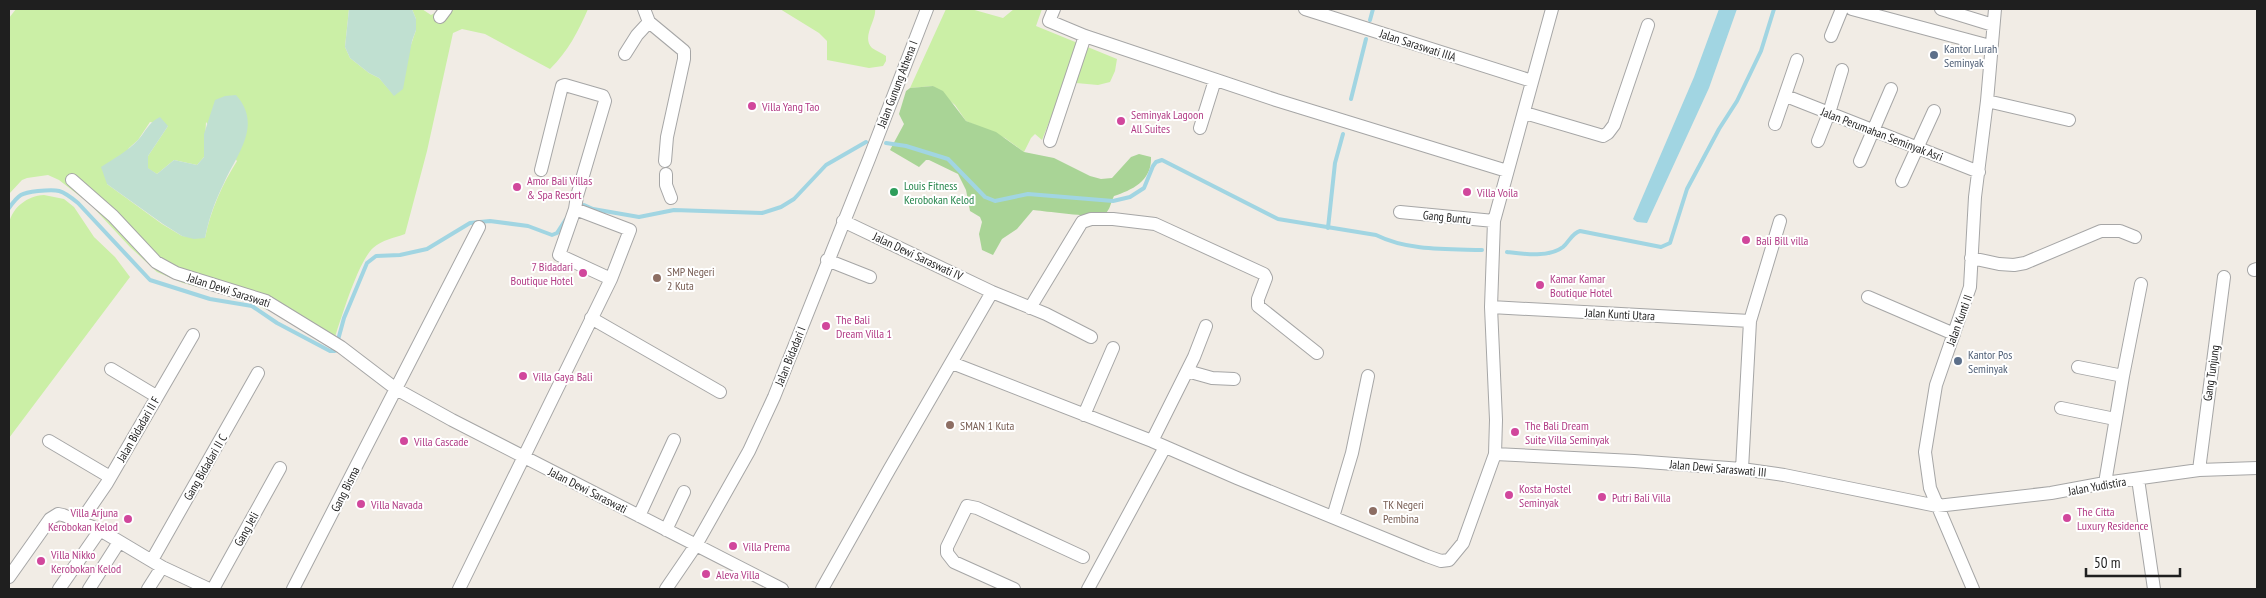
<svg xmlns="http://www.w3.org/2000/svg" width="2266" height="598" viewBox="0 0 2266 598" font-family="'PT Sans Narrow',sans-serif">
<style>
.grass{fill:#cbefa6;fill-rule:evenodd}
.forest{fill:#a9d496}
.wetland{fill:#c0e0d1}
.water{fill:#a1d5e2}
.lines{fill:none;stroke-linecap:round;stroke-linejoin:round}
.stream{stroke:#a1d5e2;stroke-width:4}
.minor-casing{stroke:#a6a6a6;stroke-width:14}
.minor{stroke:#fff;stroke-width:12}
.service-dot{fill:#5c6f8a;stroke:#fff;stroke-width:2}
.hotel-dot{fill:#d1479c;stroke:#fff;stroke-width:2}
.leisure-dot{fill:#2e9e5b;stroke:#fff;stroke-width:2}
.education-dot{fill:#8d6e63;stroke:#fff;stroke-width:2}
.labels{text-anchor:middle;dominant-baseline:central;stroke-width:4;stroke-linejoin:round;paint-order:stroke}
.street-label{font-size:12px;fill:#1f1f1f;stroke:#fff}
.service-label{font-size:12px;fill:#4e5e75;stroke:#fff;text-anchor:start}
.hotel-label{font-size:12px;fill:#b23c85;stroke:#fff;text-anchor:start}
.leisure-label{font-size:12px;fill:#27864d;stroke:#fff;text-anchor:start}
.education-label{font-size:12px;fill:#785e54;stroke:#fff;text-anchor:start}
</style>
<rect width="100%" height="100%" fill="#f1ece5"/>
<!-- grass -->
<path class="grass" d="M16 9H349L345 47 350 58 369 73 379 78 394 95 416 30V19L412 9H422L431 15 442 9H588C578 32 568 51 550 69L485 34 462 29 453 33 427 151 405 234C394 238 382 240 373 248 358 262 342 316 335 337L233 296 183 283 157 272 130 247 90 204 59 180 48 175 27 178 22 180 9 194V18ZM150 122 168 126 148 156 147 168 157 174 174 160 197 165 204 157 206 122 237 161C222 185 211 209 205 238L182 236 162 224 107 184 129 148 138 140Z
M780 9H875C877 20 861 37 872 48 876 51 882 53 886 56V61L883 66 869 68 827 60V41L819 33Z
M946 9H971L1003 18 1014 9H1042L1036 26 1117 59 1115 71 1110 82 1098 85 1065 82 1042 140 1035 134 1031 138 1024 152 1005 138 966 121 955 105 933 86 910 88Z
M44 195 64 199 74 207 94 237 115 257 130 277 9 438V223C13 207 27 196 44 195Z"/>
<!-- forest -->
<path class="forest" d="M933 86 943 91 966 121 996 132 1024 152 1054 158 1090 176 1101 179 1112 178 1131 157 1139 154 1151 157C1152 181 1132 190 1114 196 1111 202 1110 210 1105 214 1098 219 1045 211 1033 210L1017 229 1002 239 993 255 982 250 979 234 982 222 980 217 970 211 966 190 958 174 929 160H926L919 167 890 150 904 124 899 114 906 91 910 88Z"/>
<!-- wetland -->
<path class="wetland" d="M349 9H412L416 19V30L412 41 403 89 394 96 379 78 369 73 350 58 345 47Z
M236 95C263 125 237 154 224 183 215 201 209 218 205 238L194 239 182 236 163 224 107 184 101 167C113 159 128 151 138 140 146 131 148 123 160 117L168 126 148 156V168L157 174 174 160 197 165 204 157V134L215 100 225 96Z"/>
<!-- water -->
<path class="water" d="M1719 9H1737L1709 88 1647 223 1637 222 1633 219 1694 77Z"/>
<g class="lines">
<!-- stream -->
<path class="stream" d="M1370 20 1373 9
M1351 99 1366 39
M886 143 906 146 948 159 985 197 995 201 1028 194 1113 201 1130 197 1144 188 1153 166 1156 162 1162 160 1278 219 1376 235C1408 251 1447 249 1482 250
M584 205 593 209 639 217 674 210 762 213 781 207 794 199 826 165 866 142
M9 208C19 194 21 193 38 191 58 189 61 189 78 203L150 280 210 299 252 306 277 323 330 351H335L344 318 367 263 376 256 400 255 427 249 470 223 490 221 528 226 552 235 557 233 566 219
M1328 228 1335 163 1343 134
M1507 252C1523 254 1549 258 1563 247 1569 242 1572 233 1580 231L1661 247 1670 243 1687 189 1719 129 1737 101 1761 51 1774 9"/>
<!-- minor casing -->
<g class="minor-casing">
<path id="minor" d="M644 9 649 22 684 51V59L667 137 665 161
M1054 9 1049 21 1085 36 1276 100 1507 171
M1305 9 1532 81
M1852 9 1990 46
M1941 9 1993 25
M440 17 446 9
M1831 36 1842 9
M625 54 637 35 649 22
M1786 96 1979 172
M1987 101 2069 120
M1525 113 1603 136 1608 133 1614 125 1648 25
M1775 124 1797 60
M1200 128 1215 80
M1050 141 1085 36
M1818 141 1829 113 1842 70
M1860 161 1891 89
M541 170 562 86 565 85 603 96 605 101 577 196 575 209 559 255 611 279
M666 174V185L671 198
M72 180 113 216 156 262 176 273 266 301 341 347 396 389 452 420 782 589
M1902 181 1934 111
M1400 212 1494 221
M843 221 992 292 1046 314 1091 337
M1971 258 1999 264 2014 265 2025 263 2101 231H2120L2135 237
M827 260 870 277
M2254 270 2257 269
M1868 297 1954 334
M1491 307 1750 321
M1030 308 1082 222 1091 219H1113L1155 224 1264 274 1266 278 1258 299V306L1317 353
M591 318 720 392
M952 363 1152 441 1237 478 1427 556 1441 561 1449 560 1463 543 1495 454 1496 420 1491 307 1494 221 1552 9
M2078 367 2123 376
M111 369 156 396
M1187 371 1212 378 1234 379
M2061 408 2115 419
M1084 415 1113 348
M49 441 110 477
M1152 441 1194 357 1206 326
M1495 454 1634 461 1742 469 1784 475 1937 506 2051 493 2105 483 2199 470 2257 468
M1742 469 1750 321 1780 221
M2199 470 2224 277
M2138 479 2154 589
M2105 483 2123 376 2141 284
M639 516 674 440
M1333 517 1352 453 1368 376
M81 521 107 483 193 335
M666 530 684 492
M152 560 258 373
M9 577 50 519 58 514 63 515 100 530 162 567 209 589
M59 589 100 530
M89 589 119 542
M148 589 162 567
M213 589 280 468
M293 589 479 227
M459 589 611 279 630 230 575 209
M666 589 696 545 749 451 774 397 869 159 927 9
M822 589 889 470 992 292
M1014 589 954 562 947 553V547L967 506 977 508 1083 557
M1088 589 1165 447
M1973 589 1930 488 1925 452 1936 385 1970 287 1975 197 1987 101 1995 9"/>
</g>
<!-- minor -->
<use href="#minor" class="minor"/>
</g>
<!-- markers -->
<g class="service-dot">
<circle cx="1934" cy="55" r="5"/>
<circle cx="1958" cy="361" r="5"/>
</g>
<g class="hotel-dot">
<circle cx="752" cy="106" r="5"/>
<circle cx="1121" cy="121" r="5"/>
<circle cx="517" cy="187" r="5"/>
<circle cx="1467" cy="192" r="5"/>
<circle cx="1746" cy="240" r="5"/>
<circle cx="583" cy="273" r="5"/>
<circle cx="1540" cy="285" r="5"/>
<circle cx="826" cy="326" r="5"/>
<circle cx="523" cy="376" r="5"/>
<circle cx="1515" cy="432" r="5"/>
<circle cx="404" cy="441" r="5"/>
<circle cx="1509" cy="495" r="5"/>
<circle cx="1602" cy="497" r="5"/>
<circle cx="361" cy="504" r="5"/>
<circle cx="2067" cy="518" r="5"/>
<circle cx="128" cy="519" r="5"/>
<circle cx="733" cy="546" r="5"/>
<circle cx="41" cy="561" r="5"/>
<circle cx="706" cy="574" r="5"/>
</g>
<circle class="leisure-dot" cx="894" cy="192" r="5"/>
<g class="education-dot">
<circle cx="657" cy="278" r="5"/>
<circle cx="950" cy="425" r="5"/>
<circle cx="1373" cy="511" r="5"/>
</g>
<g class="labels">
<!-- street labels -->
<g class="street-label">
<text transform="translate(1418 45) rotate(18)">Jalan Saraswati IIIA</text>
<text transform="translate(897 84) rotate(-69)">Jalan Gunung Athena I</text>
<text transform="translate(1882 134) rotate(21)">Jalan Perumahan Seminyak Asri</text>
<text transform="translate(1447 217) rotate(6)">Gang Buntu</text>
<text transform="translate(918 256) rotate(25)">Jalan Dewi Saraswati IV</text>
<text transform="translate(229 290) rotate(18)">Jalan Dewi Saraswati</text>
<text transform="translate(1620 314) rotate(3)">Jalan Kunti Utara</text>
<text transform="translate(1959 320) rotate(-70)">Jalan Kunti II</text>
<text transform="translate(790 356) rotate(-68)">Jalan Bidadari I</text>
<text transform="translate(2211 373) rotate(-82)">Gang Tunjung</text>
<text transform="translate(138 429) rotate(-60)">Jalan Bidadari II F</text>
<text transform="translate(205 467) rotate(-60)">Gang Bidadari II C</text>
<text transform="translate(1718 468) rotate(5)">Jalan Dewi Saraswati III</text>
<text transform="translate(2097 486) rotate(-10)">Jalan Yudistira</text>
<text transform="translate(345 489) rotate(-63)">Gang Bisma</text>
<text transform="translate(588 490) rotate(27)">Jalan Dewi Saraswati</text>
<text transform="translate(246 529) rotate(-61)">Gang Jeli</text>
</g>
<!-- service labels -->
<g class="service-label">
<text x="1944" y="48">Kantor Lurah<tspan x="1944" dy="14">Seminyak</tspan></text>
<text x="1968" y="354">Kantor Pos<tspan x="1968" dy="14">Seminyak</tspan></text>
</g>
<!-- hotel labels -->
<g class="hotel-label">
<text x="762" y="106">Villa Yang Tao</text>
<text x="1131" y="114">Seminyak Lagoon<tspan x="1131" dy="14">All Suites</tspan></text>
<text x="527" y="180">Amor Bali Villas<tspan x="527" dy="14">&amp; Spa Resort</tspan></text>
<text x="1477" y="192">Villa Voila</text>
<text x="1756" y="240">Bali Bill villa</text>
<text x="573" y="266" text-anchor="end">7 Bidadari<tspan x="573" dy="14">Boutique Hotel</tspan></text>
<text x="1550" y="278">Kamar Kamar<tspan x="1550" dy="14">Boutique Hotel</tspan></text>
<text x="836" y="319">The Bali<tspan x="836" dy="14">Dream Villa 1</tspan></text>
<text x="533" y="376">Villa Gaya Bali</text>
<text x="1525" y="425">The Bali Dream<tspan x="1525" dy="14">Suite Villa Seminyak</tspan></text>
<text x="414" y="441">Villa Cascade</text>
<text x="1519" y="488">Kosta Hostel<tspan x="1519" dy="14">Seminyak</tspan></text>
<text x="1612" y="497">Putri Bali Villa</text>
<text x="371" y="504">Villa Navada</text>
<text x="2077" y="511">The Citta<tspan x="2077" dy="14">Luxury Residence</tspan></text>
<text x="118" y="512" text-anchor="end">Villa Arjuna<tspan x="118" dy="14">Kerobokan Kelod</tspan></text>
<text x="743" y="546">Villa Prema</text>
<text x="51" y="554">Villa Nikko<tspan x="51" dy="14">Kerobokan Kelod</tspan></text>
<text x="716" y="574">Aleva Villa</text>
</g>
<!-- leisure labels -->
<g class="leisure-label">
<text x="904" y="185">Louis Fitness<tspan x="904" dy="14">Kerobokan Kelod</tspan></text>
</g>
<!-- education labels -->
<g class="education-label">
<text x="667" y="271">SMP Negeri<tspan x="667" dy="14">2 Kuta</tspan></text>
<text x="960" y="425">SMAN 1 Kuta</text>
<text x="1383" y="504">TK Negeri<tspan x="1383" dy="14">Pembina</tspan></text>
</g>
</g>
<!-- border -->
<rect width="2266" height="598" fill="none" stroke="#1f1f1f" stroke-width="20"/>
<!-- scale -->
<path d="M2086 568v8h94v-8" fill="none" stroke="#1f1f1f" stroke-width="2.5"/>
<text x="2094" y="568" font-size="15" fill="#1f1f1f" stroke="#ffffff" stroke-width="4" paint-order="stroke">50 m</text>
</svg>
